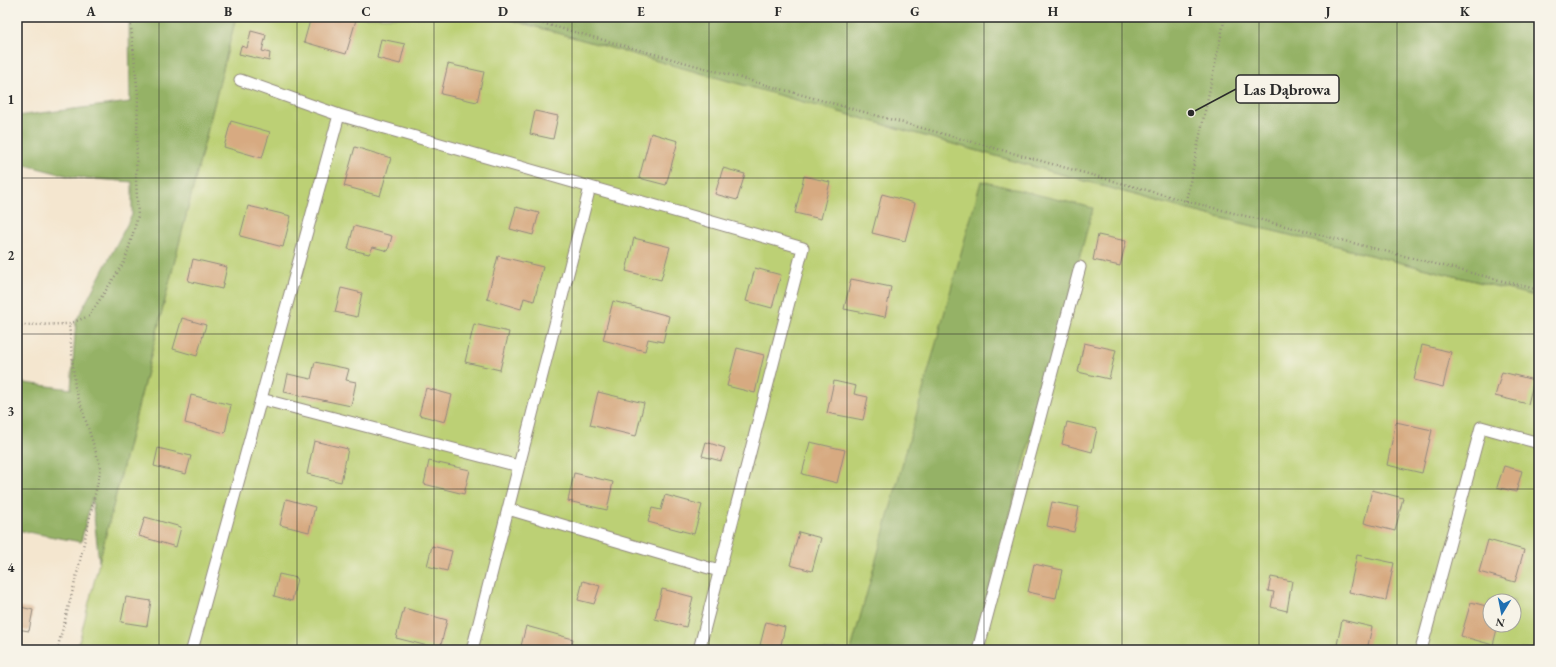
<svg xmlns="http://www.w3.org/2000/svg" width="1556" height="667" viewBox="0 0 1556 667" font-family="'EB Garamond',serif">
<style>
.green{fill:#bcd074;stroke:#747e50;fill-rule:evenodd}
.forest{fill:#95b266;stroke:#606e48}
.building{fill:#d7aa81}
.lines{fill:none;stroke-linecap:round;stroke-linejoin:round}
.lane-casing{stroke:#90887d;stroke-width:13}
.path{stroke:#90887d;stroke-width:2.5;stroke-dasharray:1 3;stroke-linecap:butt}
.lane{stroke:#fff;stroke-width:11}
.grid{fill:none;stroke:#2b2b2b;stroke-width:1;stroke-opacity:0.55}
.leader{fill:none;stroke:#2b2b2b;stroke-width:1.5}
.callout-dot{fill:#2b2b2b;stroke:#f7f3e8;stroke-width:1.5}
.callout{fill:#f7f3e8;stroke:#2b2b2b;stroke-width:1.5}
.callout-label{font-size:16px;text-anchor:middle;font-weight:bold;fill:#2b2b2b}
.neatline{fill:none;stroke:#2b2b2b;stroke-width:1.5}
.grid-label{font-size:13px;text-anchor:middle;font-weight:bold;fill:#2b2b2b}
</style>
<rect width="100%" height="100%" fill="#f7f3e8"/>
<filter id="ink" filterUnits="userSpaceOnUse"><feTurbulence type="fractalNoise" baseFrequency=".025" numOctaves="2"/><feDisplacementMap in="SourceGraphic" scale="8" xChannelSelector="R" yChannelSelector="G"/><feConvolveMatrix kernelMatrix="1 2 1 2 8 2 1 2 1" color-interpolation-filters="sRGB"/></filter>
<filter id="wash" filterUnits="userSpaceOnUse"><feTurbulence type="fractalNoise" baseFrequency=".012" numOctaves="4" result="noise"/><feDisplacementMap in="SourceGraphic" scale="16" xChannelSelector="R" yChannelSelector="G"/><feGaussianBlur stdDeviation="0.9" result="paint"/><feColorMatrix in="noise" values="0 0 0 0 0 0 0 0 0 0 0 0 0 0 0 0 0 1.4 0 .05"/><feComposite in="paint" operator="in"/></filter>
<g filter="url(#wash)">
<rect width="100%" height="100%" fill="#f4e6cf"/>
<!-- green -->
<path class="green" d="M236 17H501L1185 209 1539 297V650H77ZM1490 601H1514V625H1490Z"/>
<!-- forest -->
<path class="forest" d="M129 17H236L99 562 92 498 81 542 17 530V382L71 389 76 321 132 215V182L73 177 17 163V116L130 102Z
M501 17H1539V297L1185 209Z
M981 181 1093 208 973 650H851Z"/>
<g id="blocks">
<!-- building -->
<path class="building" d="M311 17H344L356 20 346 54 304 42Z
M251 31 266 35 262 51 270 53 269 61 239 54 241 46 247 48Z
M381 39 405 44 400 64 377 58Z
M448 64 484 72 477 102 441 94Z
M535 111 558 116 553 139 530 134Z
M231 121 270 132 262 158 224 147Z
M651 133 678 141 666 185 639 178Z
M355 147 391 158 380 196 344 186Z
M723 168 745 174 737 200 715 194Z
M804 176 830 182 821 219 795 213Z
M882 194 915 203 905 241 872 233Z
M248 206 291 216 283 247 240 236Z
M516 207 539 213 533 235 510 229Z
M354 226 392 236 388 251 373 247 369 254 348 249Z
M1098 235 1126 241 1120 266 1093 260Z
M634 238 670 247 661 280 626 271Z
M498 256 543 267 534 301 524 298 521 309 487 299Z
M193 259 227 267 222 289 188 281Z
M755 268 781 275 772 308 746 301Z
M851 279 891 287 885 317 844 309Z
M341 288 362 293 357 317 335 312Z
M613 301 669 316 663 342 648 339 645 351 603 340Z
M182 318 206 325 197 356 173 349Z
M474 324 509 332 500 370 465 362Z
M1084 343 1116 350 1109 379 1078 372Z
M1422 345 1451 352 1443 387 1414 380Z
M737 348 764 355 755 393 727 386Z
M315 362 349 369 346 380 356 382 351 406 284 392 288 374 311 379Z
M1502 372 1534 380 1528 404 1495 396Z
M834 381 856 386 854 394 868 397 863 420 827 413Z
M426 388 452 395 445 422 419 415Z
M598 392 644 403 636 436 590 425Z
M191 395 231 405 225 433 185 423Z
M1067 422 1097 429 1092 452 1062 444Z
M1396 422 1432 430 1422 473 1387 465Z
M314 441 348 449 341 482 307 474Z
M706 442 725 448 721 461 702 456Z
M810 442 845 450 837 483 802 474Z
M158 448 191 456 186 474 154 466Z
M429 461 470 470 464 494 424 484Z
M1504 466 1522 471 1516 492 1497 487Z
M574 473 613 482 607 510 568 501Z
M1372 490 1403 498 1395 531 1364 523Z
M665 495 702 505 694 534 648 522 652 508 661 510Z
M286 499 315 507 309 532 280 525Z
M1052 502 1079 507 1074 532 1047 526Z
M145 517 181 527 176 547 139 536Z
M799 532 821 538 812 571 790 565Z
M1488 540 1524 550 1515 582 1479 572Z
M432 546 452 551 447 571 427 566Z
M1357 555 1394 563 1386 600 1349 592Z
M1034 564 1062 570 1056 598 1028 592Z
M279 574 297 578 292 601 274 596Z
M1271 577 1292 581 1287 611 1271 607 1274 592 1268 591Z
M583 581 600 586 594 604 578 600Z
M662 589 693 597 686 627 655 619Z
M126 597 151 601 147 626 121 622Z
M1471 602 1490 607V625H1498L1493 645 1461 636Z
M17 606 33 610 29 631 17 629Z
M404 608 447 620 440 649 396 638Z
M1342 620 1372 627 1367 650H1336Z
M766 622 785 627 780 649 760 645Z
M526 626 573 639 571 650H520Z
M1538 627H1539V650L1533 649Z"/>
</g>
</g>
<g filter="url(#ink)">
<use href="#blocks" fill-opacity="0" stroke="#90887d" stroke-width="1"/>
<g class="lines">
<!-- lane casing -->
<g class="lane-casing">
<path id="lane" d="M240 80 339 115 803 248 699 650
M261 399 519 466
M508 509 719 571
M192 650 339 115
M472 650 590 187
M978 650 1080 267
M1421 650 1481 427 1539 443"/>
</g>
<!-- path -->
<path class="path" d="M520 17 1186 201 1539 290
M1186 201 1225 17
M17 327 24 325 69 324
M57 650 76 578 101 468 75 387 69 324 89 316 125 261 138 216 136 180 138 95 130 17"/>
<!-- lane -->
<use href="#lane" class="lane"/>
</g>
</g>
<!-- grid -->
<path class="grid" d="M159 17V650M297 17V650M434 17V650M572 17V650M709 17V650M847 17V650M984 17V650M1122 17V650M1259 17V650M1397 17V650M17 178H1539M17 334H1539M17 489H1539"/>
<!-- callouts -->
<path class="leader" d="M1191 113L1236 89"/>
<circle class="callout-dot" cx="1191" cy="113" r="4"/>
<rect class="callout" x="1236" y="75" width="103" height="28" rx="4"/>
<g class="callout-label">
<text x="1287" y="95">Las Dąbrowa</text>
</g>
<!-- margin -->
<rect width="1556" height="667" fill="none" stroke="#f7f3e8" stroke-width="44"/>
<!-- north arrow -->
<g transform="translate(1502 613) rotate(190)"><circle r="19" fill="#f7f3e8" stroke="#a5a39c"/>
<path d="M0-3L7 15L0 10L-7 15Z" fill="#1f6fb2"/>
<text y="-6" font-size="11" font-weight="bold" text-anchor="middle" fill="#2b2b2b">N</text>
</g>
<rect x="22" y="22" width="1512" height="623" class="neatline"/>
<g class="grid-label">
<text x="91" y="16">A</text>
<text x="228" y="16">B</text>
<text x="366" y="16">C</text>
<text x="503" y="16">D</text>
<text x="641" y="16">E</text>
<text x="778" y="16">F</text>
<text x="915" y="16">G</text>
<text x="1053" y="16">H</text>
<text x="1190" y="16">I</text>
<text x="1328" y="16">J</text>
<text x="1465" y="16">K</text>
<text x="11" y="104">1</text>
<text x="11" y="260">2</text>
<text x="11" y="416">3</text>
<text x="11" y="572">4</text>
</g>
</svg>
